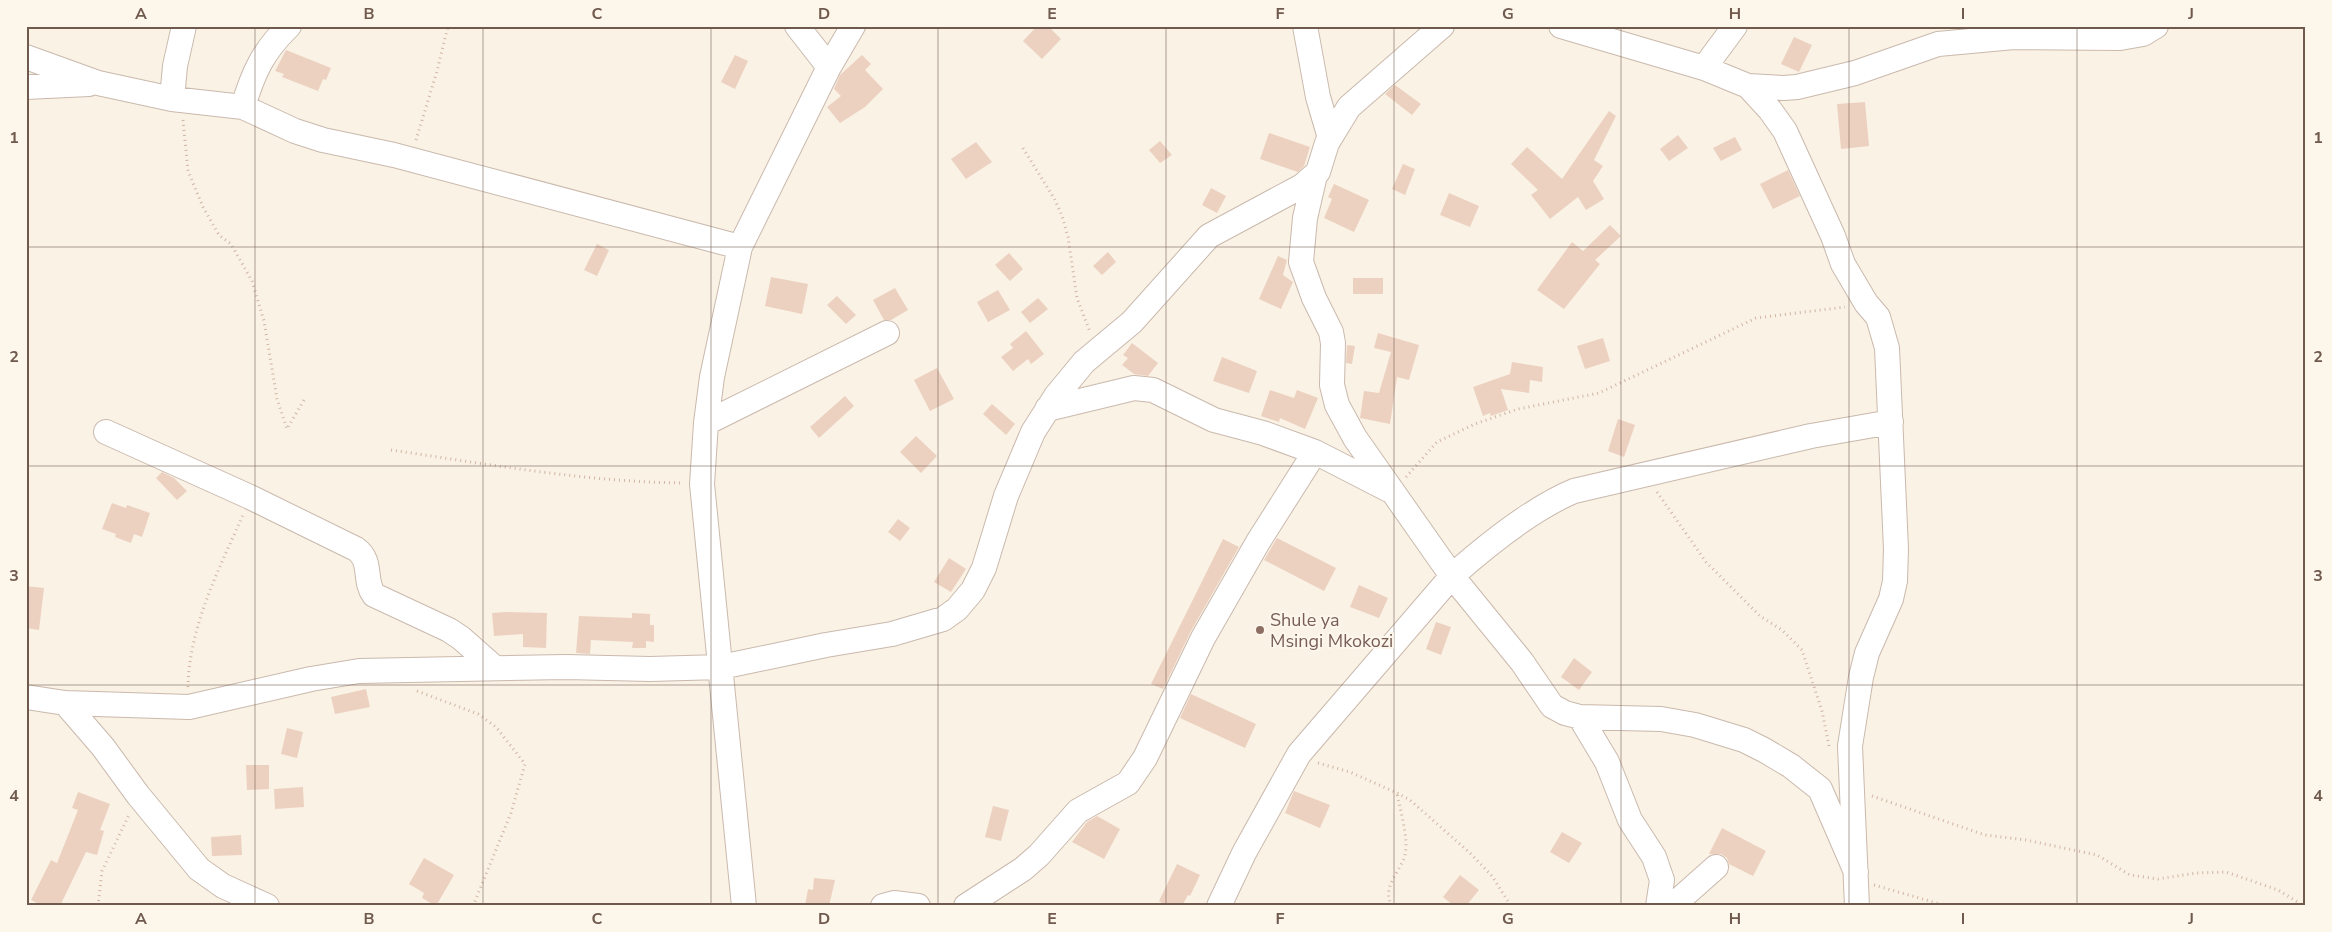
<svg xmlns="http://www.w3.org/2000/svg" width="2332" height="932" viewBox="0 0 2332 932" font-family="'Nunito Sans',sans-serif">
<style>
.building{fill:#ecd1c0}
.lines{fill:none;stroke-linecap:round;stroke-linejoin:round}
.minor-casing{stroke:#cab9ad;stroke-width:26}
.path{stroke:#d1b5a3;stroke-width:3;stroke-dasharray:1 4;stroke-linecap:butt}
.minor{stroke:#fff;stroke-width:24}
.grid{fill:none;stroke:#70594d;stroke-width:1;stroke-opacity:0.55}
.education-dot{fill:#8d6e63;stroke:#fdf6eb;stroke-width:2}
.labels{text-anchor:middle;dominant-baseline:central;stroke-width:4;stroke-linejoin:round;paint-order:stroke}
.education-label{font-size:18px;fill:#785e54;stroke:#fdf6eb;text-anchor:start}
.neatline{fill:none;stroke:#70594d;stroke-width:2}
.grid-label{font-size:16px;text-anchor:middle;font-weight:bold;fill:#70594d}
</style>
<rect width="100%" height="100%" fill="#faf2e5"/>
<!-- building -->
<path class="building" d="M1037 26H1048L1061 39 1042 59 1023 41Z
M1794 37 1812 45 1799 72 1781 64Z
M286 50 331 68 326 80 323 79 318 91 282 77 284 74 275 71Z
M735 55 748 61 735 89 721 82Z
M862 55 871 64 865 70 883 89 865 107 840 123 827 107 841 96 834 89 840 75Z
M1395 85 1421 104 1412 115 1385 94Z
M1865 102 1869 146 1841 149 1837 104Z
M1609 111 1616 116 1594 160 1603 166 1593 181 1604 199 1586 210 1578 197 1550 219 1531 195 1538 190 1511 164 1527 147 1562 179Z
M1269 133 1310 147 1304 166 1298 172 1260 159Z
M1678 135 1688 148 1669 161 1660 149Z
M1735 137 1742 150 1721 161 1713 148Z
M1160 141 1172 155 1160 163 1149 150Z
M976 142 992 162 966 179 951 159Z
M1403 164 1415 169 1405 195 1392 189Z
M1788 170 1800 196 1773 209 1760 184Z
M1334 184 1369 200 1354 232 1324 218 1332 199 1328 197Z
M1211 188 1226 196 1217 213 1202 205Z
M1449 193 1479 206 1470 227 1440 215Z
M1610 225 1621 236 1595 260 1600 264 1564 309 1537 290 1572 242 1583 251Z
M597 244 609 250 597 276 584 270Z
M1108 252 1116 262 1102 275 1093 266Z
M1009 253 1023 269 1010 281 995 265Z
M1278 256 1287 260 1283 275 1293 282 1281 309 1259 299Z
M771 277 808 284 802 314 765 306Z
M1353 278H1383V294H1353Z
M895 288 908 310 891 320H884L873 300Z
M998 290 1010 310 988 322 977 302Z
M837 296 856 315 846 324 827 305Z
M1038 298 1048 309 1030 323 1021 312Z
M1026 331 1044 354 1031 364 1028 359 1013 371 1001 357 1013 348 1010 344Z
M1378 333 1419 345 1409 380 1397 377 1390 424 1360 418 1364 391 1379 393 1391 352 1374 348Z
M1603 338 1610 361 1585 369 1577 346Z
M1132 343 1158 363 1148 376 1134 374 1122 365 1128 358 1123 355Z
M1347 345 1355 346 1352 364 1346 363Z
M1222 357 1257 371 1249 393 1213 381Z
M1512 362 1543 367 1542 382 1530 380 1529 393 1501 389 1508 410 1491 416 1490 413 1483 416 1473 387 1510 374Z
M937 368 954 399 930 411 914 380Z
M1270 390 1294 398 1297 390 1318 398 1305 429 1280 418 1279 422 1261 416Z
M845 396 854 406 819 438 810 427Z
M992 404 1015 424 1006 435 983 414Z
M1618 419 1635 425 1624 457 1608 451Z
M916 436 937 456 921 473 900 452Z
M162 472 174 478 187 491 177 500 156 478Z
M112 503 126 508 127 505 150 513 142 537 134 534 131 543 115 537 116 534 102 529Z
M898 519 910 528 900 541 888 532Z
M1277 538 1336 568 1324 591 1264 560Z
M1223 539 1239 547 1191 631 1163 689 1151 684Z
M949 558 966 569 951 592 934 582Z
M1359 585 1388 598 1379 618 1350 607Z
M26 586 44 588 39 630 26 628Z
M506 612 547 613 546 648 523 647V634L494 636 492 613Z
M632 613 650 614V625H654V642L646 641V648H632L633 642 591 640 590 654 576 653 579 616 632 618Z
M1436 622 1451 627 1441 655 1426 649Z
M1574 658 1592 672 1579 690 1561 677Z
M366 689 370 707 335 714 331 697Z
M1191 694 1256 724 1245 748 1180 718Z
M287 728 303 732 297 758 281 754Z
M246 765H269V789L247 790Z
M303 787 304 807 275 809 274 789Z
M1294 791 1330 805 1320 828 1285 813Z
M78 792 110 804 100 830 104 831 97 855 86 852 60 906H43L31 900 51 860 57 863 78 810 72 808Z
M993 806 1009 810 1001 841 985 837Z
M1097 816 1120 829 1104 859 1072 842 1087 822Z
M1722 828 1766 851 1753 876 1729 864 1727 858 1721 854H1709Z
M1562 832 1582 843 1569 863 1550 852Z
M241 835 242 855 212 856 211 837Z
M424 858 454 875 436 906 422 898 424 893 409 884Z
M1177 864 1200 875 1190 896 1188 895 1182 906H1166L1159 901Z
M1460 875 1479 890 1466 906H1454L1443 897Z
M814 878 835 880 829 906H805L808 889 813 890Z"/>
<g class="lines">
<!-- minor casing -->
<g class="minor-casing">
<path id="minor" d="M797 26 829 67
M1305 26 1318 97 1330 138
M1561 26 1704 68 1748 86 1784 88 1797 87 1855 73 1938 44 2014 37 2120 38 2143 34 2156 26
M26 57 98 83 172 99 243 107 295 131 323 140 394 155 740 247
M1704 68 1735 26
M1748 86 1770 110 1785 131 1833 236 1843 264 1866 303 1878 317 1887 348 1896 549 1895 581 1891 599 1867 653 1861 677 1850 746 1857 906
M26 87 89 84
M172 99 175 66 184 26
M243 107C253 73 263 51 289 26
M1315 175 1305 218 1301 262 1314 298 1331 332 1333 343 1332 385 1337 405 1355 438 1452 576 1522 662 1552 706 1565 713 1580 717 1661 719 1695 725 1744 740 1764 750 1791 766 1820 789 1856 872
M1047 409 1134 388 1153 390 1214 420 1263 433 1315 452 1389 490
M706 423 887 333
M106 432 250 497 356 549C373 561 363 580 374 595L449 630 461 638 495 668
M26 697 65 703 189 707 311 679 359 671 566 667 650 669 721 667 826 645 892 634 943 619 957 609 973 590 984 568 1006 496 1033 432 1056 396 1084 362 1132 322 1209 236 1302 186 1318 172 1327 143 1349 107 1442 26
M65 703 103 747 138 795 199 869 223 886 267 906
M1580 717 1607 762 1630 820 1654 857 1662 880 1658 906
M744 906 702 484 706 423 712 377 740 247 829 67 853 26
M883 906 894 903 918 906
M966 906 1023 869 1039 855 1078 811 1128 783 1145 758 1203 638 1258 542 1315 452
M1219 906 1244 853 1299 754 1452 576C1487 545 1531 509 1574 491L1811 436 1891 422
M1672 906 1716 867"/>
</g>
<!-- path -->
<path class="path" d="M183 120 188 171 203 207 219 235 231 244 252 281 264 321 277 399 287 429 304 400
M416 140 437 71 448 26
M1023 148 1054 198 1062 216 1068 237 1077 298 1090 332
M391 450C487 464 586 482 684 483
M1406 477 1437 442 1475 424 1518 409 1599 393 1756 318 1845 307
M1657 492 1706 562 1760 616 1782 630 1802 650 1822 711 1829 746
M188 687C189 627 219 569 243 515
M417 691 478 714 496 727 525 764 511 813 473 906
M1318 763 1350 772 1397 793 1410 800 1470 853 1492 876 1511 906
M1872 796 1985 835 2026 840 2097 855 2130 875 2158 879 2197 873 2226 872 2278 890 2304 906
M1874 885 1947 906
M98 906 102 871 129 815
M1392 906C1381 887 1400 873 1405 855 1409 839 1400 810 1397 793"/>
<!-- minor -->
<use href="#minor" class="minor"/>
</g>
<!-- grid -->
<path class="grid" d="M255 26V906M483 26V906M711 26V906M938 26V906M1166 26V906M1394 26V906M1621 26V906M1849 26V906M2077 26V906M26 247H2306M26 466H2306M26 685H2306"/>
<!-- markers -->
<circle class="education-dot" cx="1260" cy="630" r="5"/>
<g class="labels">
<!-- education labels -->
<g class="education-label">
<text x="1270" y="620">Shule ya<tspan x="1270" dy="21">Msingi Mkokozi</tspan></text>
</g>
</g>
<!-- border -->
<rect width="2332" height="932" fill="none" stroke="#fdf6eb" stroke-width="55"/>
<rect x="28" y="28" width="2276" height="876" class="neatline"/>
<g class="grid-label">
<text x="141" y="19">A</text>
<text x="369" y="19">B</text>
<text x="597" y="19">C</text>
<text x="824" y="19">D</text>
<text x="1052" y="19">E</text>
<text x="1280" y="19">F</text>
<text x="1508" y="19">G</text>
<text x="1735" y="19">H</text>
<text x="1963" y="19">I</text>
<text x="2191" y="19">J</text>
<text x="14" y="143">1</text>
<text x="2318" y="143">1</text>
<text x="14" y="362">2</text>
<text x="2318" y="362">2</text>
<text x="14" y="581">3</text>
<text x="2318" y="581">3</text>
<text x="14" y="801">4</text>
<text x="2318" y="801">4</text>
<text x="141" y="924">A</text>
<text x="369" y="924">B</text>
<text x="597" y="924">C</text>
<text x="824" y="924">D</text>
<text x="1052" y="924">E</text>
<text x="1280" y="924">F</text>
<text x="1508" y="924">G</text>
<text x="1735" y="924">H</text>
<text x="1963" y="924">I</text>
<text x="2191" y="924">J</text>
</g>
</svg>
